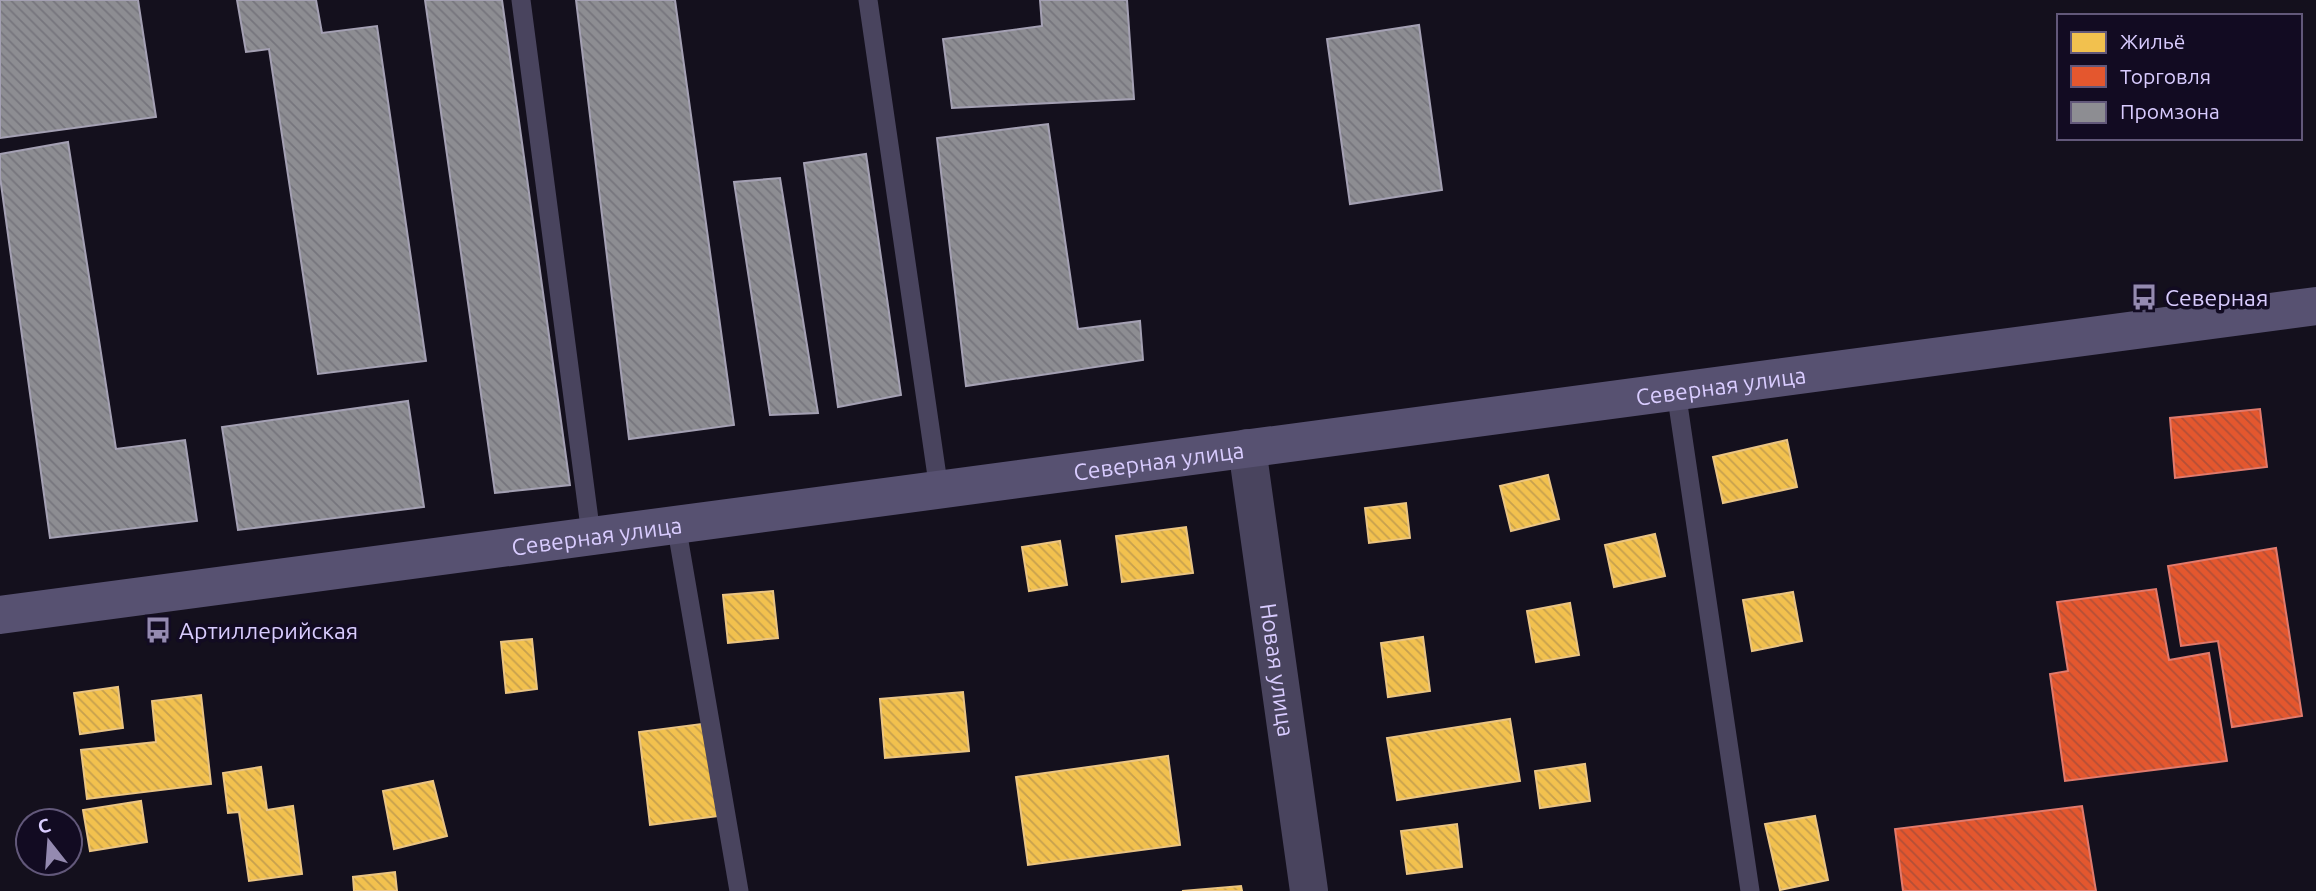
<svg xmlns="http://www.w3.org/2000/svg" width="2316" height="891" viewBox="0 0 2316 891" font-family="Ubuntu,sans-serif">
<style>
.homes{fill:url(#homes-back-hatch);stroke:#eac483;stroke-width:2}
.shops{fill:url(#shops-back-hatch);stroke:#e17a6d;stroke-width:2}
.industry{fill:url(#industry-back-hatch);stroke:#a4a0b3;stroke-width:2}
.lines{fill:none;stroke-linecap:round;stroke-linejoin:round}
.lane{stroke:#49445e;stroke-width:19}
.street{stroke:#49445e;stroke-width:38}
.secondary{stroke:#575171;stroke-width:38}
.labels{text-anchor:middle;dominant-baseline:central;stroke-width:7;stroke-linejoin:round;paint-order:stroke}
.poi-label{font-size:23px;fill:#d9ccff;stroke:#120b22;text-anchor:start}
.street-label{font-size:23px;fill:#d9ccff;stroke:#120b22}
</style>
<defs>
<pattern id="homes-back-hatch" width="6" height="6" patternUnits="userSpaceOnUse" patternTransform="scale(1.75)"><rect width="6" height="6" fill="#f2c14e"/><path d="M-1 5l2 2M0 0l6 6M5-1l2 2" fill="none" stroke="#c6a04e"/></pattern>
<pattern id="shops-back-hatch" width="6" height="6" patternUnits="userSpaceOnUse" patternTransform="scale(1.75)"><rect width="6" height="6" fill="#e4572e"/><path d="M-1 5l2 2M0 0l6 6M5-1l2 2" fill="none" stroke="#b34f37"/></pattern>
<pattern id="industry-back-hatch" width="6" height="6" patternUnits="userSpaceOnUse" patternTransform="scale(1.75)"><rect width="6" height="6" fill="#8d8d92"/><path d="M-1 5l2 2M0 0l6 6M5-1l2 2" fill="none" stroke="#76757d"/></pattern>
</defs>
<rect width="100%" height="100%" fill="#14101d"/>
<!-- homes -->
<path class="homes" d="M1787 440 1797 487 1723 503 1713 457Z
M1548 475 1559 519 1511 531 1500 486Z
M1406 503 1410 538 1369 543 1365 508Z
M1186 527 1193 573 1122 582 1116 536Z
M1655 534 1665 576 1614 587 1605 545Z
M1060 541 1067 585 1029 591 1022 547Z
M773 591 778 638 728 643 723 595Z
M1793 592 1802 641 1752 651 1743 600Z
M1570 603 1579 655 1536 662 1527 611Z
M1423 637 1430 691 1388 697 1381 643Z
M532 639 537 689 506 693 501 642Z
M118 687 123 728 80 734 74 693Z
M963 692 969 751 885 758 880 699Z
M201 695 211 784 87 799 81 750 156 742 152 701Z
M1510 719 1520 781 1397 800 1387 738Z
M709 723 719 816 650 825 639 732Z
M1168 756 1180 845 1028 865 1016 777Z
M1585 764 1590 801 1540 808 1535 771Z
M261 767 267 810 293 806 302 874 249 881 239 812 228 813 223 773Z
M433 781 447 836 394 849 383 791Z
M141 801 147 842 90 851 83 810Z
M1815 816 1828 880 1780 890 1765 824Z
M1457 824 1462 867 1407 874 1401 831Z
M395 872 397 891H354L353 877Z
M1241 886 1242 891H1182Z"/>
<!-- shops -->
<path class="shops" d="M2260 409 2267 467 2175 478 2170 418Z
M2276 548 2302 716 2232 727 2218 641 2181 646 2168 566Z
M2156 589 2169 660 2209 653 2227 761 2065 781 2050 674 2068 671 2057 602Z
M2082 806 2096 891H1903L1895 829Z"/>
<!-- industry -->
<path class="industry" d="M0 0H138L156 117 0 138Z
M237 0H316L322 33 377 26 426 361 318 374 269 49 246 52Z
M425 0H502L570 485 495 493Z
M576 0H675L734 425 629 439Z
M1040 0H1127L1134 99 952 108 943 39 1042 26Z
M1419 25 1442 190 1350 204 1327 39Z
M1048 124 1078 329 1140 321 1143 360 966 386 937 138Z
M68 142 116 449 185 440 197 521 50 538 0 177V154Z
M866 154 901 395 838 407 804 163Z
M780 178 818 413 770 415 734 182Z
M408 401 424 507 238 530 222 427Z"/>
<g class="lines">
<!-- lane -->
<path class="lane" d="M521 0 591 535
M868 0 939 490
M1676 391 1750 891
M676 524 739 891"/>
<!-- street -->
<path class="street" id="s1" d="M1247 448 1309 891"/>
<!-- secondary -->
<path class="secondary" id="s2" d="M0 615 2316 306"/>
</g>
<!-- icons -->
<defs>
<g id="bus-bare" transform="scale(2.1)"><path d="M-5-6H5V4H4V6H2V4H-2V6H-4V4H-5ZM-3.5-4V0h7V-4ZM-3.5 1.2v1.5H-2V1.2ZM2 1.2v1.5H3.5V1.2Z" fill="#948ab0" stroke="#120b22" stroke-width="2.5" paint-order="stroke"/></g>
</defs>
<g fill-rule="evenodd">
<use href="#bus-bare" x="2144" y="297"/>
<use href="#bus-bare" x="158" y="630"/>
</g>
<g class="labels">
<!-- poi labels -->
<g class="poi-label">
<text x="2165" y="297">Северная</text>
<text x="179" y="630">Артиллерийская</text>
</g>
<!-- street labels -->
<g class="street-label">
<text stroke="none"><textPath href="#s2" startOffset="1736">Северная улица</textPath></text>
<text stroke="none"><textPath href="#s2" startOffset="1169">Северная улица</textPath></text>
<text stroke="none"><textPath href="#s2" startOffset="602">Северная улица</textPath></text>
<text stroke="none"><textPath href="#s1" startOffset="224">Новая улица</textPath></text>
</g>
</g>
<!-- legend -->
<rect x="2057" y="14" width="245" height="126" fill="#120b22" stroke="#62587a" stroke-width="2"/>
<rect x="2071" y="32" width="35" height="21" fill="#f2c14e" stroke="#62587a" stroke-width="2"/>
<text x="2120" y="49" font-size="21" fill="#d9ccff">Жильё</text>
<rect x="2071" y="66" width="35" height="21" fill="#e4572e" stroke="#62587a" stroke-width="2"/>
<text x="2120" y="84" font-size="21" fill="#d9ccff">Торговля</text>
<rect x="2071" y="102" width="35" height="21" fill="#8d8d92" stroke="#62587a" stroke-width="2"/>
<text x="2120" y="119" font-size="21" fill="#d9ccff">Промзона</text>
<!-- north arrow -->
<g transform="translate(49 842) rotate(343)"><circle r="33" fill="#120b22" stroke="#62587a" stroke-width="2"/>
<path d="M0-5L12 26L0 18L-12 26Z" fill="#948ab0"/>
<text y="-10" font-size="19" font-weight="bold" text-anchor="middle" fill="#d9ccff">С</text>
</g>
</svg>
